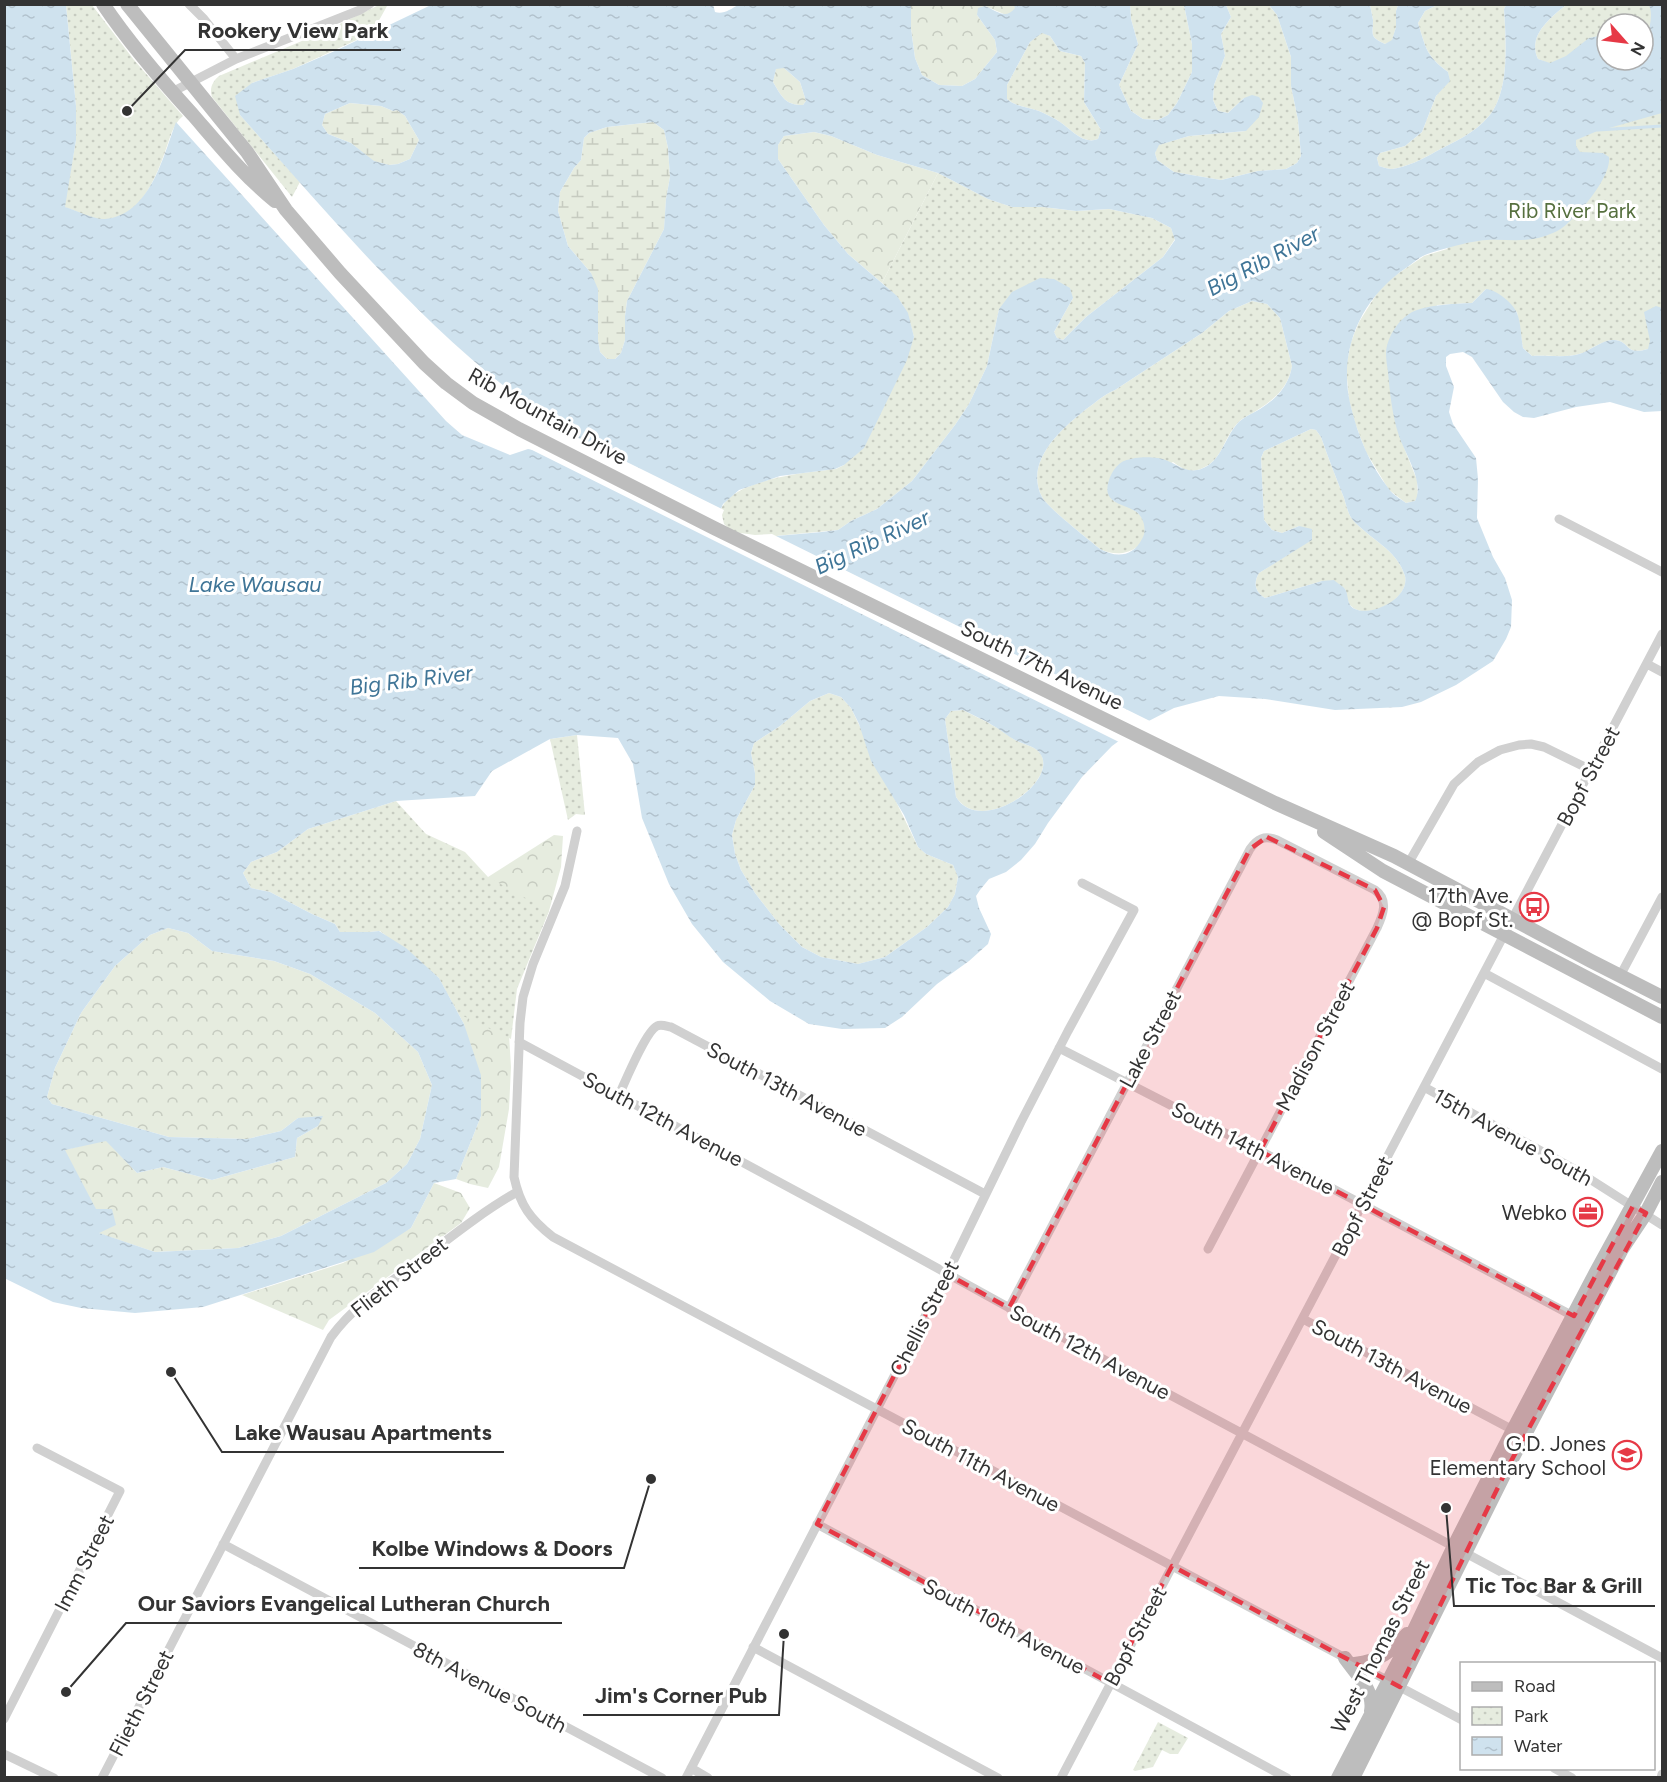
<svg xmlns="http://www.w3.org/2000/svg" width="1667" height="1782" viewBox="0 0 1667 1782" font-family="Figtree,sans-serif">
<style>
.forest{fill:url(#forest-crowns)}
.wetland{fill:url(#wetland-marsh)}
.park{fill:url(#park-dots);fill-rule:evenodd}
.water{fill:url(#water-ripples);fill-rule:evenodd}
.pier{fill:#fff}
.lines{fill:none;stroke-linecap:round;stroke-linejoin:round}
.stream{stroke:#cfe2ee;stroke-width:3}
.street{stroke:#d0d0d0;stroke-width:9}
.secondary{stroke:#bdbdbd;stroke-width:14}
.marked{fill:#e63946;fill-opacity:0.2;stroke:#e63946;stroke-width:4.5;stroke-dasharray:12 8;stroke-linejoin:round}
.labels{text-anchor:middle;dominant-baseline:central;stroke-width:6;stroke-linejoin:round;paint-order:stroke}
.park-label{font-size:21px;fill:#56703f;stroke:#fff}
.street-label{font-size:21px;fill:#333;stroke:#fff}
.poi-label{font-size:21px;fill:#333;stroke:#fff;text-anchor:end}
.water-label{font-size:22px;font-style:italic;fill:#3f7597;stroke:#fff}
.leader{fill:none;stroke:#333;stroke-width:2}
.callout-dot{fill:#333;stroke:#fff;stroke-width:2}
.callout-label{font-size:22px;text-anchor:middle;font-weight:bold;fill:#333;stroke:#fff;stroke-width:6;stroke-linejoin:round;paint-order:stroke}
</style>
<defs>
<pattern id="forest-crowns" width="20" height="18" patternUnits="userSpaceOnUse" patternTransform="scale(1.5)"><rect width="20" height="18" fill="#e6ecdf"/><path d="M2 6a3 3 0 1 1 6 0M12 15a3 3 0 1 1 6 0" fill="none" stroke="#c6cbc0"/></pattern>
<pattern id="wetland-marsh" width="20" height="14" patternUnits="userSpaceOnUse" patternTransform="scale(1.5)"><rect width="20" height="14" fill="#e6ecdf"/><path d="M1 5h8M5 5V1M11 12h8M15 12V8" fill="none" stroke="#c6cbc0"/></pattern>
<pattern id="park-dots" width="8" height="8" patternUnits="userSpaceOnUse" patternTransform="scale(1.5)"><rect width="8" height="8" fill="#e6ecdf"/><path d="M2 2h.1M6 6h.1" fill="none" stroke="#c6cbc0" stroke-width="1.8" stroke-linecap="round"/></pattern>
<pattern id="water-ripples" width="26" height="14" patternUnits="userSpaceOnUse" patternTransform="scale(1.5)"><rect width="26" height="14" fill="#cfe2ee"/><path d="M2 4q2-2 4 0t4 0M15 11q2-2 4 0t4 0" fill="none" stroke="#b2c2cd"/></pattern>
</defs>
<rect width="100%" height="100%" fill="#fff"/>
<!-- forest -->
<path class="forest" d="M1014 4 1016 8 1010 15H1006L985 6 977 15 995 40 997 52 975 79 962 86 939 85 922 75 915 58 911 29V5Z
M776 68H784L800 82 806 101 803 105C785 105 782 97 773 82Z
M814 132 831 136 877 155 938 173 882 283 848 254 824 225 778 159V145L784 136Z
M554 835 563 836 561 867 549 911 537 939 521 969 506 986 511 1067 509 1109 499 1167 488 1188 470 1184 456 1179 481 1116 464 1024 439 978 488 877Z
M168 928 188 933 212 951 274 961 310 974 375 1013 418 1052 432 1085 420 1139 407 1164 386 1183 281 1236 238 1248 155 1252 98 1233 112 1209 96 1210 64 1150 106 1140 137 1173 163 1167 212 1180 295 1157 297 1138 318 1126 298 1118 281 1131 247 1139 169 1137 52 1104 47 1097 55 1068 81 1013 115 966 150 935Z
M434 1183 461 1193 470 1208 461 1223 329 1320 323 1330 242 1295 343 1263 411 1228Z"/>
<!-- wetland -->
<path class="wetland" d="M350 103 381 106 393 111 397 110 405 116 419 140 410 159 398 164 389 165 373 161 351 143 328 134 322 125 325 114Z
M653 122 664 130 668 148 670 177 666 199 665 218 664 229 627 301 625 316V340L621 353 615 359H607L600 352 598 340 591 273 568 246 558 211 560 192 574 168 581 160 584 138 589 133 607 127Z"/>
<!-- park -->
<path class="park" d="M66 5H92L134 60 183 116C172 125 170 139 165 152 155 180 139 219 104 220 94 220 75 210 64 207L76 140V106Z
M379 5H385L387 6 372 33 293 69 252 83 240 115 300 182 292 197 212 97C209 88 213 81 219 76L323 32Z
M1130 5H1184L1192 44V72L1177 103 1168 115 1158 120 1143 119 1131 111 1119 85 1138 44 1131 19Z
M1226 5H1269L1277 15 1291 57V86L1298 120 1301 156 1297 163 1286 169 1258 171 1221 180 1174 172 1157 160 1155 153 1158 145 1189 136 1246 131 1244 98 1228 113 1218 111 1213 100 1214 85 1225 56 1221 34 1231 17Z
M1370 5H1398L1396 11V27L1392 41 1385 44C1369 37 1373 35 1373 20 1372 15 1371 9 1370 5Z
M1437 5H1506L1504 9C1506 40 1510 91 1489 116 1475 133 1454 142 1435 152 1423 159 1407 167 1392 169 1388 169 1383 167 1379 166L1377 158 1380 153 1405 146 1422 132 1436 96 1449 81 1448 72C1426 56 1426 48 1418 23L1425 11Z
M1566 5H1662V356L1648 349C1624 356 1631 341 1614 340 1603 339 1590 351 1579 354 1567 358 1545 355 1532 356L1523 348 1517 312 1486 289 1472 303 1437 305 1399 435 1417 480 1418 497 1415 501 1406 503 1389 490 1366 452 1355 423 1349 400 1346 367 1351 342 1359 322 1379 290 1393 277 1424 256 1447 249 1548 63 1538 59C1527 36 1550 18 1566 5ZM1607 24H1643V60H1607Z
M1042 32 1050 36 1060 51 1081 56 1085 63 1084 102 1101 130 1098 139C1083 145 1072 130 1060 122 1054 118 1046 114 1039 111 1028 107 1016 107 1007 99V85L1030 42Z
M938 173 988 199 1012 207H1043L1076 211 1109 209 1152 218 1171 228 1175 239 1163 257 1086 317 1063 340 1057 338 1054 332 1073 298 999 309 987 366 969 404 955 425 912 481 877 509 851 521 838 530 755 538 731 535 721 525C720 518 719 513 722 507 736 479 808 472 836 469L844 465 914 337C907 309 904 302 882 283Z
M1252 301 1267 304 1280 318 1292 366C1289 386 1275 399 1259 409 1251 415 1242 417 1236 425 1223 440 1222 460 1203 468 1190 474 1183 469 1173 462L1113 501C1122 504 1132 507 1139 514 1160 537 1129 564 1100 549 1088 539 1047 507 1042 497 1024 462 1060 430 1085 410 1095 403 1103 395 1115 390L1202 333 1229 311Z
M1311 429 1316 430 1321 437C1328 457 1336 478 1344 498 1346 504 1348 514 1352 519 1369 539 1397 549 1405 576 1411 598 1367 622 1351 606 1347 602 1347 595 1345 589L1322 581 1265 598C1255 592 1253 583 1259 573L1312 539 1299 526 1282 533 1272 530 1264 520 1261 458 1264 451Z
M829 693 841 697 851 708 918 847 926 854 953 865 958 876 955 894 948 907 927 927 885 957 858 964 821 957 802 947 779 924 755 893 741 870 735 854 732 835 736 820 755 785V773L751 753 754 743 780 726 810 701Z
M963 710C972 715 982 719 992 725 1000 729 1007 735 1015 740 1022 744 1034 746 1039 752 1063 778 982 838 956 797L945 719 951 711Z
M577 735 585 815 576 814 568 820 550 739Z
M396 801 426 834 465 852 488 877 549 911 517 989 511 1039 459 1014 439 978 380 931 370 932H340L335 924 312 914 270 892 251 888 243 873 251 862 277 852 308 829Z
M1158 1722 1188 1738 1178 1754H1170L1162 1750 1153 1767 1135 1771 1133 1770Z"/>
<!-- water -->
<path class="water" d="M713 4 715 12C723 15 731 9 738 5L911 4V29L915 58 922 75 939 85 962 86 975 79 997 52 995 40 977 15 978 8 985 6C997 11 1006 20 1015 8L1014 5 1130 4 1131 19 1138 44 1119 85 1131 111 1143 119 1158 120 1168 115 1177 103 1192 72V44L1184 5H1226L1231 17 1221 34 1225 56 1214 85 1213 100 1218 111 1228 113 1244 98 1252 95 1259 97 1263 103 1259 117 1246 131 1189 136 1159 145 1155 153 1157 160 1174 172 1221 180 1258 171 1286 169 1297 163 1301 156 1298 120 1291 86V57L1277 15 1269 5H1370C1371 9 1372 15 1373 20 1373 35 1369 37 1385 44L1392 40 1396 27V11L1398 5H1437L1425 11 1418 23C1426 48 1426 56 1448 72L1450 81 1436 96 1422 132 1405 146 1380 153 1377 158 1379 166C1383 167 1388 169 1392 169 1407 167 1423 159 1435 152 1454 142 1475 133 1489 116 1510 91 1506 40 1504 9L1506 5H1566C1550 18 1527 36 1538 59L1550 63 1566 56 1589 38 1607 34V60H1643V38L1648 35C1650 25 1653 14 1649 5H1662V113L1595 132 1576 140V146L1580 152 1603 153 1609 157C1612 177 1575 220 1559 230 1552 234 1540 238 1533 239 1515 242 1496 238 1478 241 1464 243 1438 250 1425 255 1418 258 1412 264 1406 268 1360 299 1337 352 1351 407 1358 436 1370 465 1389 489 1393 495 1401 499 1406 503L1415 501C1425 483 1405 454 1399 436 1392 415 1390 393 1388 372 1387 366 1386 359 1386 353 1387 336 1400 316 1417 310 1435 304 1454 304 1472 303L1486 289C1497 290 1513 303 1517 313 1521 323 1521 337 1523 348L1532 356C1545 355 1568 358 1579 354 1590 351 1603 339 1614 340 1631 341 1624 356 1648 349L1650 341 1644 312 1656 306 1662 308V411L1644 412 1610 402 1576 407 1534 418 1523 417 1514 412 1503 402 1472 357 1463 352 1450 354 1446 357V366L1454 387 1449 412 1453 424 1476 458 1478 479 1477 518 1493 557 1505 578 1512 600 1511 627 1506 639 1493 661 1456 685 1421 702 1402 707 1335 710 1265 699 1219 696 1174 708 1139 726 1112 746 1082 777 1048 823 1035 844 1021 860 1006 872 989 879 980 890 976 896 979 908 991 934 988 944 969 961 937 984 902 1017 885 1028 842 1029 809 1024 770 1001 723 962 692 924 669 884 642 818 633 764 618 738 577 735 550 739 492 771 475 796 396 801 308 829 277 852 251 862 243 873 251 888 270 892 312 914 335 924 340 932H370L379 931 406 948 439 978 464 1024 481 1075V1116L456 1179 434 1183 411 1228 374 1252 203 1307 135 1313 81 1308 53 1302 4 1278V5H66L76 106V140L65 207C75 210 95 220 105 219 150 215 163 157 176 122L446 421 462 435 510 455 528 449 545 452 557 420C545 412 530 406 518 397 413 317 328 213 240 115L235 96 252 83 293 69 337 50 431 5ZM1042 33 1050 36 1060 51 1081 56 1085 63 1084 102 1101 130 1098 139C1083 145 1072 130 1060 122 1054 118 1046 114 1039 111 1028 107 1016 107 1007 99V85L1030 42ZM784 68 800 82 806 101 803 105C785 105 782 97 773 82L776 69ZM350 103 381 106 393 111 397 110 405 116 419 140 410 159 398 164 389 165 374 161 351 143 328 134 322 125 325 114ZM653 122 664 130 668 148 670 177 666 199 664 229 627 301 625 316V340L621 353 615 359H607L600 352 598 340V289L591 273 568 246 558 211 560 192 574 168 581 160 584 138 589 133 607 127ZM814 132 831 136 877 155 938 173 988 199 1012 207H1043L1076 211 1109 209 1152 218 1171 228 1175 240 1163 257 1086 317 1063 340 1057 338 1054 332 1073 298 1070 288 1054 279 1040 278 1012 292 999 309 987 366 969 404 955 425 912 481 877 509 851 521 838 530 822 532 755 538 732 535 721 525 719 514 723 504 739 490 780 476 835 469 844 465 864 448 907 360 914 337 908 313 897 296 848 254 824 225 778 159V145L784 136ZM1252 301 1267 304 1280 318 1292 366C1289 386 1276 399 1260 409 1252 414 1243 417 1237 424 1224 439 1221 462 1201 469 1184 475 1174 460 1158 458 1151 457 1142 457 1135 458 1131 459 1125 460 1122 462 1113 467 1105 484 1108 494 1113 507 1134 505 1141 517 1145 524 1146 532 1142 539 1133 557 1116 558 1100 549 1088 539 1047 507 1042 497 1024 462 1060 430 1085 410 1095 403 1103 395 1115 390L1202 333 1229 311ZM1311 429 1316 430 1321 437C1328 457 1336 478 1344 498 1346 504 1348 514 1352 519 1369 539 1397 549 1405 576 1410 598 1372 617 1355 609 1346 605 1349 595 1345 589 1343 586 1337 583 1334 580L1322 581 1265 598C1255 592 1253 583 1259 573L1312 540V529L1299 526 1282 533 1272 530 1264 520 1261 458 1264 451ZM829 693 841 697 851 708 859 724 871 761 904 815 918 847 926 854 953 865 958 877 955 894 948 907 927 927 885 957 858 964 821 957 802 947 779 924 755 893 741 870 735 854 732 835 736 820 755 785V773L751 753 754 743 780 726 810 701ZM963 710C972 715 983 719 992 725 1000 729 1007 736 1015 740 1022 744 1034 746 1039 752 1063 779 981 838 956 797L945 719 951 711ZM168 928 188 933 212 951 274 961 310 974 375 1013 418 1052 432 1085 420 1139 407 1164 386 1183 281 1236 238 1248 155 1252 99 1233 116 1225 112 1209H96L65 1150 106 1141 137 1173 163 1167 212 1180 295 1157 297 1138 318 1126 323 1116 298 1118 281 1131 247 1139 169 1137 52 1104 47 1097 55 1068 81 1013 115 966 150 935Z"/>
<!-- pier -->
<path class="pier" d="M552 425 724 510 722 515 724 524 733 532 755 535 772 534 1152 722 1140 728 1121 743 526 447 543 448Z"/>
<g class="lines">
<!-- stream -->
<path class="stream" d="M1598 130 1662 126"/>
<!-- street -->
<path class="street" d="M189 4 204 19 236 59
M172 92 236 59 360 10 370 4
M1559 519 1662 572
M1647 664 1662 672
M577 831 565 886 533 964 523 997 520 1023 514 1177C520 1205 530 1219 553 1237L1462 1720
M1408 864 1454 784 1478 762 1500 750 1519 745 1531 744 1544 747 1591 770
M1484 973 1662 1069
M1620 976 1662 897
M519 1042 859 1225 1086 1350 1662 1658
M1059 1048 1307 1175 1573 1316
M1424 1087 1574 1169 1662 1225
M619 1095C625 1082 646 1031 657 1026 661 1024 666 1026 671 1027L985 1194
M1009 1308 1250 849C1257 839 1264 835 1277 840L1375 890C1389 900 1383 915 1377 928L1208 1249
M1303 1319 1513 1430
M817 1524 1287 1778
M223 1544 662 1778
M753 1647 998 1778
M4 1719 120 1491 37 1448
M4 1754 54 1778
M691 1768 708 1778
M1554 1768 1572 1778
M102 1778 331 1337C355 1304 387 1285 418 1262 451 1237 482 1212 517 1192
M686 1778 947 1274 1021 1122 1068 1031 1134 910 1082 883
M1061 1778 1662 634
M1661 1778 1662 1774"/>
<!-- secondary -->
<path class="secondary" d="M103 4C130 44 161 80 193 115 219 145 244 176 275 201
M127 4 247 152 286 210 340 273 424 363 446 383 473 403 519 429 714 528 1275 803 1394 856 1591 961 1662 997
M1324 832 1383 871 1662 1017
M1345 1658C1356 1674 1375 1691 1371 1711
M1355 1664C1381 1660 1389 1653 1407 1634
M1338 1778 1407 1645 1454 1546 1513 1430 1596 1272 1662 1151
M1353 1778 1509 1465 1622 1249 1646 1213 1662 1182"/>
</g>
<!-- marked area -->
<path class="marked" d="M1267 837 1375 890 1384 907 1377 928 1260 1151 1574 1316 1633 1206 1646 1213 1509 1465 1400 1687 1172 1566 1110 1683 817 1524 947 1274 1009 1308 1250 849Z"/>
<!-- icons -->
<defs>
<g id="bus-ring" transform="scale(1.5)"><circle r="9.5" fill="#fff" stroke="#e63946" stroke-width="1.5"/><path d="M-5-6H5V4H4V6H2V4H-2V6H-4V4H-5ZM-3.5-4V0h7V-4ZM-3.5 1.2v1.5H-2V1.2ZM2 1.2v1.5H3.5V1.2Z" fill="#e63946"/></g>
<g id="office-ring" transform="scale(1.5)"><circle r="9.5" fill="#fff" stroke="#e63946" stroke-width="1.5"/><path d="M-6-3h4V-5.5h4V-3h4V5H-6ZM-1-4.5V-3h2v-1.5ZM-6 0V1H6V0Z" fill="#e63946"/></g>
<g id="school-ring" transform="scale(1.5)"><circle r="9.5" fill="#fff" stroke="#e63946" stroke-width="1.5"/><path d="M0-5L7-2L0 1L-7-2ZM-4 1L0 2.5L4 1V4Q0 6-4 4Z" fill="#e63946"/></g>
</defs>
<g fill-rule="evenodd">
<use href="#bus-ring" x="1534" y="907"/>
<use href="#office-ring" x="1588" y="1212"/>
<use href="#school-ring" x="1627" y="1455"/>
</g>
<g class="labels">
<!-- park labels -->
<g class="park-label">
<text x="1572" y="210">Rib River Park</text>
</g>
<!-- street labels -->
<g class="street-label">
<text transform="translate(548 416) rotate(29)">Rib Mountain Drive</text>
<text transform="translate(1042 665) rotate(26)">South 17th Avenue</text>
<text transform="translate(1588 776) rotate(-62)">Bopf Street</text>
<text transform="translate(1150 1039) rotate(-62)">Lake Street</text>
<text transform="translate(1315 1046) rotate(-62)">Madison Street</text>
<text transform="translate(787 1089) rotate(28)">South 13th Avenue</text>
<text transform="translate(663 1119) rotate(28)">South 12th Avenue</text>
<text transform="translate(1513 1137) rotate(29)">15th Avenue South</text>
<text transform="translate(1253 1148) rotate(27)">South 14th Avenue</text>
<text transform="translate(1362 1206) rotate(-63)">Bopf Street</text>
<text transform="translate(399 1277) rotate(-38)">Flieth Street</text>
<text transform="translate(924 1318) rotate(-63)">Chellis Street</text>
<text transform="translate(1090 1352) rotate(28)">South 12th Avenue</text>
<text transform="translate(1392 1366) rotate(28)">South 13th Avenue</text>
<text transform="translate(981 1465) rotate(28)">South 11th Avenue</text>
<text transform="translate(84 1563) rotate(-63)">Imm Street</text>
<text transform="translate(1004 1626) rotate(28)">South 10th Avenue</text>
<text transform="translate(1135 1636) rotate(-62)">Bopf Street</text>
<text transform="translate(1380 1646) rotate(-63)">West Thomas Street</text>
<text transform="translate(490 1687) rotate(28)">8th Avenue South</text>
<text transform="translate(141 1703) rotate(-63)">Flieth Street</text>
</g>
<!-- poi labels -->
<g class="poi-label">
<text x="1513" y="895">17th Ave.<tspan x="1513" dy="24">@ Bopf St.</tspan></text>
<text x="1567" y="1212">Webko</text>
<text x="1606" y="1443">G.D. Jones<tspan x="1606" dy="24">Elementary School</tspan></text>
</g>
<!-- water labels -->
<g class="water-label">
<text transform="translate(1263 261) rotate(-28)">Big Rib River</text>
<text transform="translate(872 542) rotate(-25)">Big Rib River</text>
<text x="255" y="584">Lake Wausau</text>
<text transform="translate(411 680) rotate(-7)">Big Rib River</text>
</g>
</g>
<!-- callouts -->
<path class="leader" d="M127 111L185 50H401M171 1372L222 1452H504M651 1479L624 1568H359M1446 1508L1454 1606H1655M66 1692L126 1623H562M784 1634L779 1715H583"/>
<g class="callout-dot">
<circle cx="127" cy="111" r="6"/>
<circle cx="171" cy="1372" r="6"/>
<circle cx="651" cy="1479" r="6"/>
<circle cx="1446" cy="1508" r="6"/>
<circle cx="66" cy="1692" r="6"/>
<circle cx="784" cy="1634" r="6"/>
</g>
<g class="callout-label">
<text x="293" y="38">Rookery View Park</text>
<text x="363" y="1440">Lake Wausau Apartments</text>
<text x="492" y="1556">Kolbe Windows &amp; Doors</text>
<text x="1554" y="1593">Tic Toc Bar &amp; Grill</text>
<text x="344" y="1611">Our Saviors Evangelical Lutheran Church</text>
<text x="681" y="1703">Jim's Corner Pub</text>
</g>
<!-- border -->
<rect width="1667" height="1782" fill="none" stroke="#333333" stroke-width="12"/>
<!-- legend -->
<rect x="1460" y="1662" width="195" height="108" fill="#ffffff" stroke="#adadad" stroke-width="1.5"/>
<rect x="1472" y="1682" width="30" height="9" fill="#bdbdbd" stroke="#adadad" stroke-width="1.5"/>
<text x="1514" y="1692" font-size="18" fill="#333333">Road</text>
<rect x="1472" y="1707" width="30" height="18" fill="url(#park-dots)" stroke="#adadad" stroke-width="1.5"/>
<text x="1514" y="1722" font-size="18" fill="#333333">Park</text>
<rect x="1472" y="1737" width="30" height="18" fill="url(#water-ripples)" stroke="#adadad" stroke-width="1.5"/>
<text x="1514" y="1752" font-size="18" fill="#333333">Water</text>
<!-- north arrow -->
<g transform="translate(1625 42) rotate(118)"><circle r="28" fill="#ffffff" stroke="#adadad" stroke-width="1.5"/>
<path d="M0-4.5L10 22L0 15L-10 22Z" fill="#e63946"/>
<text y="-9" font-size="16" font-weight="bold" text-anchor="middle" fill="#333333">N</text>
</g>
</svg>
